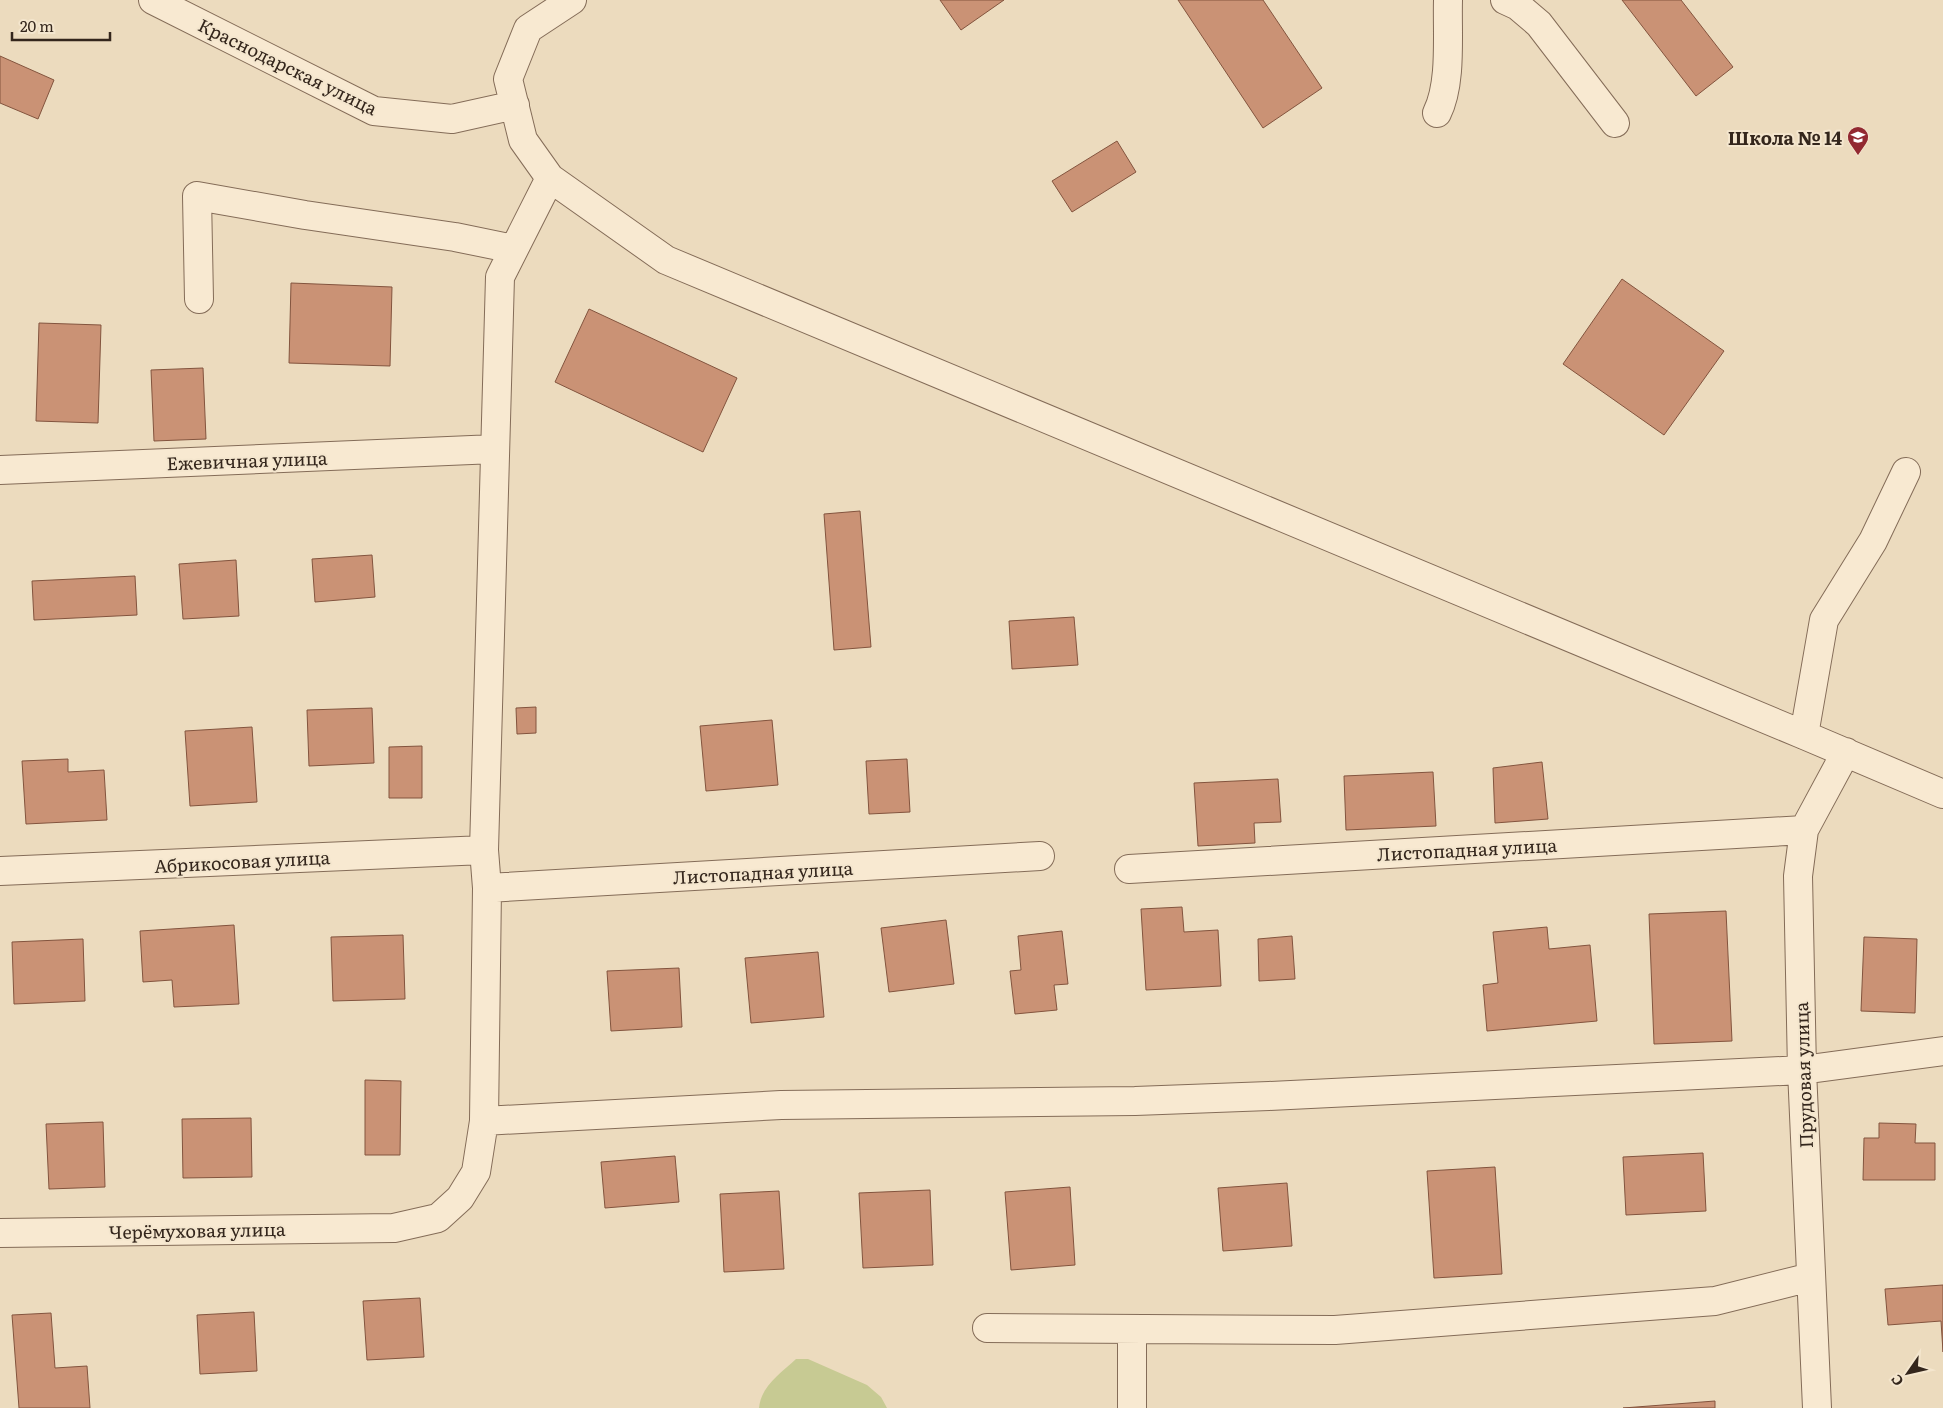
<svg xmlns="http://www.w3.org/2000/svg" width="1943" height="1408" viewBox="0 0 1943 1408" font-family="Literata,serif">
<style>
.green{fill:#c7ca93}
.building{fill:#ca9275;stroke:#83543e}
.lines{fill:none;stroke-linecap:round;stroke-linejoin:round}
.minor-casing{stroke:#846c58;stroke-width:30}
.minor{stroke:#f8e9d1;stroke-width:28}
.labels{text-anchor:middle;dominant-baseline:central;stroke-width:4;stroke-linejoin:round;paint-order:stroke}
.street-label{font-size:18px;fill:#34261c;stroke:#f4e6ce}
.poi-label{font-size:18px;font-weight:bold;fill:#34261c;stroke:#f4e6ce;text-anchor:end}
</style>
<rect width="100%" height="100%" fill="#ecdbbe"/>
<!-- green -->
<path class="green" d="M796 1359H808L867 1385 881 1397 887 1408H759C761 1386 780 1374 796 1359Z"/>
<!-- building -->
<path class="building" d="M940 0H1004L961 30Z
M1178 0H1263L1322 88 1263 128Z
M1622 0H1681L1733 67 1696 96Z
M0 56 54 80 38 119 0 103Z
M1117 141 1136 172 1072 212 1052 181Z
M1622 279 1724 351 1664 435 1563 364Z
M291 283 392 287 390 366 289 363Z
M589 309 737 378 703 452 555 382Z
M39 323 101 325 98 423 36 421Z
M203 368 206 439 154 441 151 370Z
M860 511 871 647 834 650 824 514Z
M372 555 375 597 315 602 312 559Z
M236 560 239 616 183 619 179 564Z
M135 576 137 615 34 620 32 581Z
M1074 617 1078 665 1012 669 1009 621Z
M536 707V733L517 734 516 708Z
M372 708 374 763 309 766 307 710Z
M772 720 778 785 706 791 700 726Z
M252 727 257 802 190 806 185 731Z
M422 746V798H389V747Z
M68 759V772L104 770 107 820 26 824 22 761Z
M907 759 910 812 869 814 866 761Z
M1542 762 1548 819 1495 823 1493 768Z
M1433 772 1436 826 1346 830 1344 776Z
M1278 779 1281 822 1254 823 1255 843 1198 846 1194 783Z
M1182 907 1184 932 1218 930 1221 986 1146 990 1141 909Z
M1726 911 1732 1041 1654 1044 1649 914Z
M946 920 954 984 889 992 881 928Z
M234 925 239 1004 174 1007 172 980 143 982 140 931Z
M1547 927 1549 949 1590 945 1597 1021 1487 1031 1483 985 1498 983 1493 932Z
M1062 931 1068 984 1054 985 1057 1010 1015 1014 1010 971 1021 970 1018 936Z
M403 935 405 999 333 1001 331 937Z
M1292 936 1295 979 1259 981 1258 939Z
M1864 937 1917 939 1915 1013 1861 1011Z
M83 939 85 1001 14 1004 12 942Z
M818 952 824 1017 751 1023 745 958Z
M679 968 682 1027 611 1031 607 971Z
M365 1080 401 1081 400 1155H365Z
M251 1118 252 1177 183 1178 182 1119Z
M103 1122 105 1187 49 1189 46 1124Z
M1879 1123 1916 1124 1915 1143H1935V1180H1863L1864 1138H1879Z
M1703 1153 1706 1211 1626 1215 1623 1157Z
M675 1156 679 1202 605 1208 601 1162Z
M1495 1167 1502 1274 1434 1278 1427 1171Z
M1287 1183 1292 1246 1223 1251 1218 1188Z
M1070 1187 1075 1265 1011 1270 1005 1192Z
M930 1190 933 1265 863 1268 859 1193Z
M779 1191 784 1269 724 1272 720 1194Z
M1943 1285V1352L1941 1321 1888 1325 1885 1289Z
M420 1298 424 1357 367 1360 363 1301Z
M254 1312 257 1371 200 1374 197 1315Z
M51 1313 55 1368 87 1366 90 1408H19L12 1315Z
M1715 1401V1408H1623Z"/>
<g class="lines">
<!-- minor casing -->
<g class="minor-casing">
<path id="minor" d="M153 0 374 111 452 119 515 105
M572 0 528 29 508 79 523 140 550 178 666 260 1804 735 1943 794
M1505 0 1518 6 1539 24 1615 123
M1437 113C1452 83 1447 34 1448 0
M199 299 197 196 305 215 455 237 514 249
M0 470 495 449
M1804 735 1824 620 1873 541 1906 472
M1129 869 1804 830
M0 871 484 850
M487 888 1040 856
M484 1121 781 1105 1135 1101 1269 1096 1802 1070 1943 1051
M0 1233 394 1228 438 1218 460 1198 476 1172 484 1121 487 888 484 850 500 277 550 178
M987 1328 1335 1330 1715 1301 1811 1277
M1132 1408V1329
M1817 1408 1802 1070 1798 876 1804 830 1846 752"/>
</g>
<!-- minor -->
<use href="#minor" class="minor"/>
</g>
<!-- icons -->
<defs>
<g id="school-pin" transform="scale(1.125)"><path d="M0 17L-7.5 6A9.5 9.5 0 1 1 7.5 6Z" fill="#922931" stroke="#f4e6ce"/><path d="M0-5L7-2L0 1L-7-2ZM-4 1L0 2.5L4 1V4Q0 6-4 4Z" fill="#fff"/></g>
</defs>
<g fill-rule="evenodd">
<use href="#school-pin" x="1858" y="137"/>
</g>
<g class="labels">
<!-- street labels -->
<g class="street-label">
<text transform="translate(288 66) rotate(26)">Краснодарская улица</text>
<text transform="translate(247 460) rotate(-2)">Ежевичная улица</text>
<text transform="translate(1467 849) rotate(-3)">Листопадная улица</text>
<text transform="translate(242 861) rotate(-3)">Абрикосовая улица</text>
<text transform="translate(763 872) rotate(-3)">Листопадная улица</text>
<text transform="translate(1803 1075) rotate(-92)">Прудовая улица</text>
<text transform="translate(197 1230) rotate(-1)">Черёмуховая улица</text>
</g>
<!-- poi labels -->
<g class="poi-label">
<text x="1842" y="137">Школа № 14</text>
</g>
</g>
<!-- north arrow -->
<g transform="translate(1908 1373) rotate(236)" stroke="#f4e6ce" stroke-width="4" paint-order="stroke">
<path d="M0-4L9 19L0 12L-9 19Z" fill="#34261c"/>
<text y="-8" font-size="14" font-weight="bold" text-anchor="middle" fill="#34261c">С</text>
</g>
<!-- scale -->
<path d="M12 32v8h98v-8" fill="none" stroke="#34261c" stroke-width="2.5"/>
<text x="20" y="32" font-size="15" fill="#34261c" stroke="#f4e6ce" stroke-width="4" paint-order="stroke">20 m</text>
</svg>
